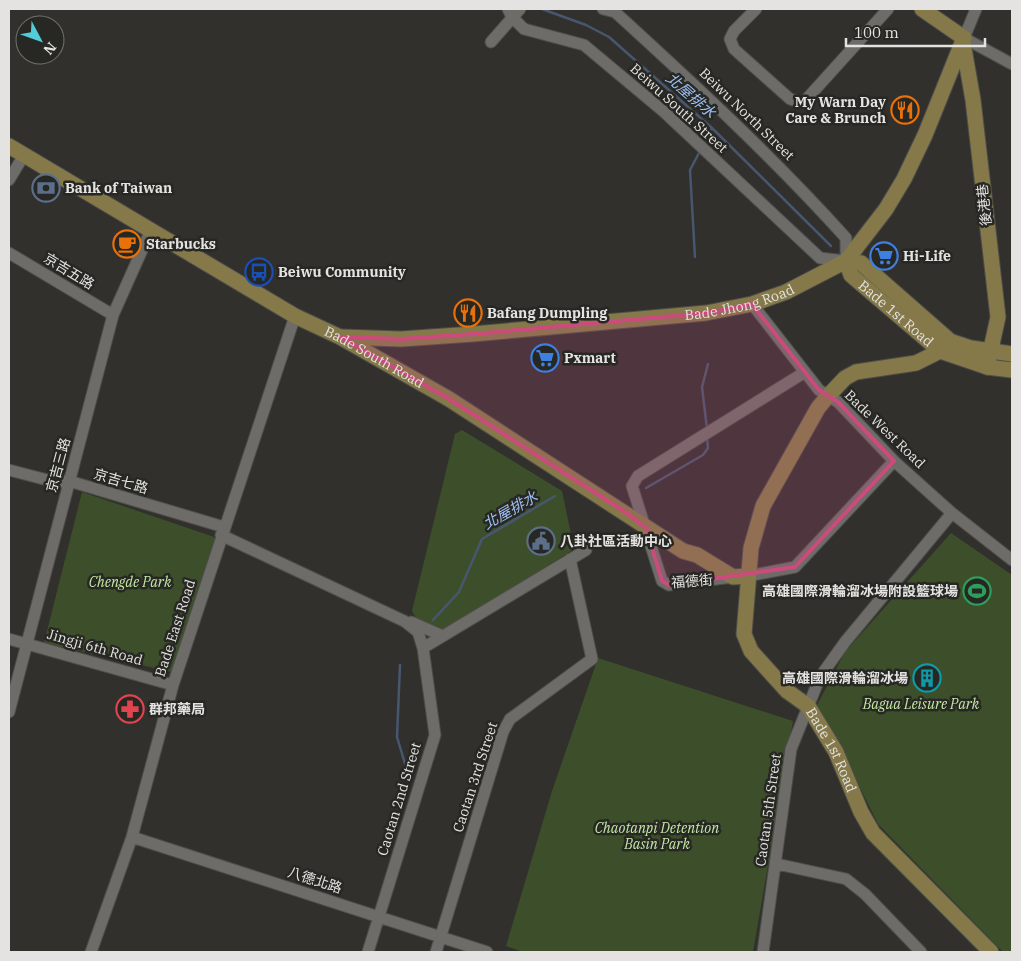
<svg xmlns="http://www.w3.org/2000/svg" width="1021" height="961" viewBox="0 0 1021 961" font-family="'IBM Plex Serif','Noto Sans TC',serif">
<style>
.green{fill:#3c4f2a}
.lines{fill:none;stroke-linecap:round;stroke-linejoin:round}
.stream{stroke:#47576f;stroke-width:2.5}
.street-casing{stroke:#4e4d4a;stroke-width:13}
.secondary-casing{stroke:#4e4d4a;stroke-width:17}
.street{stroke:#6d6c68;stroke-width:11}
.secondary{stroke:#857949;stroke-width:15}
.marked{fill:#ca4b7c;fill-opacity:0.2;stroke:#ca4b7c;stroke-width:4;stroke-linejoin:round}
.labels{text-anchor:middle;dominant-baseline:central;stroke-width:5;stroke-linejoin:round;paint-order:stroke}
.poi-label{font-size:14px;font-weight:bold;fill:#e4e3e1;stroke:#272723;text-anchor:start}
.street-label{font-size:14px;fill:#e4e3e1;stroke:#272723}
.park-label{font-size:14px;font-style:italic;fill:#c3eaa2;stroke:#272723}
.water-label{font-size:15px;font-style:italic;fill:#9dc0f3;stroke:#272723}
</style>
<rect width="100%" height="100%" fill="#31302d"/>
<!-- green -->
<path class="green" d="M462 430 562 491 574 549 441 633 417 620 412 611 455 434Z
M82 492 217 538 172 672 44 643Z
M951 533 1012 575V952H1003L878 824 837 741 815 709 845 652Z
M598 658 793 721 753 952H523L506 946 552 791Z"/>
<g class="lines">
<!-- stream -->
<path class="stream" d="M542 9 586 25 609 37 712 128 831 246
M703 144 712 128
M695 257 690 170 700 151
M707 429 702 387 708 364
M646 488 703 455 708 448 707 437
M433 620 459 592 482 539 555 496
M400 665 397 737 406 767"/>
<!-- street casing -->
<g class="street-casing">
<path id="street" d="M508 9 512 17 524 29 584 45 663 111 820 258 846 261V238C773 157 695 85 615 12L603 9
M756 9 734 31 730 39 734 49 790 99 803 103 888 9
M976 9 964 38 1012 64
M491 42 520 9
M9 180 24 155
M9 253 113 315
M752 304 819 390 838 402 894 461 952 513 1012 560
M9 470 55 482 69 481 224 527
M221 535 404 621 418 632 423 648 435 735 368 952
M748 576 795 567 894 461
M733 577 669 585 662 581 632 486 638 476 805 372
M411 622 443 636
M9 639 173 685
M423 648 586 550
M9 712 113 315 151 230
M132 837 487 952
M777 864 846 879 865 894 921 952
M91 952 132 837 173 685 295 316
M436 952 503 732 510 719 592 659 570 559
M763 952 791 749 820 677 845 642 952 513"/>
</g>
<!-- secondary casing -->
<g class="secondary-casing">
<g id="secondary">
<path d="M963 43 973 100 998 317 987 367"/>
<path id="s1" d="M9 146 295 316 340 337 449 399 683 551 697 555 733 577 748 576"/>
<path id="s2" d="M846 261 851 275 940 351 987 367 1012 370"/>
<path d="M846 261 861 263 950 341 971 348 1012 354"/>
<path id="s3" d="M342 337 401 339 473 334 706 313 752 304 786 292 846 261 886 209 904 179 925 135 964 38 922 9"/>
<path id="s4" d="M950 341 940 351 916 363 856 372 845 378 828 396 818 408 763 506 751 548 744 634 751 651 787 691 808 706 836 752 861 812 873 833 991 952"/>
</g>
</g>
<!-- street -->
<use href="#street" class="street"/>
<!-- secondary -->
<use href="#secondary" class="secondary"/>
</g>
<!-- marked area -->
<path class="marked" d="M752 304 819 390 838 402 894 461 795 567 669 585 662 581 646 528 628 514 449 399 340 337 401 339 473 334 706 313Z"/>
<!-- icons -->
<defs>
<g id="restaurant-ring" transform="scale(1.4375)"><circle r="9.5" fill="#272723" stroke="#e8710a" stroke-width="1.5"/><path d="M-5-6h1v4h1v-4h1v4h1v-4h1v5L-1.5 .5V6h-2V.5L-5-1ZM5-6V6H3V1.5H1.5Q1.5-4 5-6Z" fill="#e8710a"/></g>
<g id="bank-ring" transform="scale(1.4375)"><circle r="9.5" fill="#272723" stroke="#5c6f8a" stroke-width="1.5"/><path d="M-6-4H6V4H-6ZM0-2.3a2.3 2.3 0 1 0 0 4.6a2.3 2.3 0 1 0 0-4.6Z" fill="#5c6f8a"/></g>
<g id="cafe-ring" transform="scale(1.4375)"><circle r="9.5" fill="#272723" stroke="#e8710a" stroke-width="1.5"/><path d="M-5.5-4.5H6V0H3Q3 3.5 0 3.5H-2.5Q-5.5 3.5-5.5 0ZM3-3.2v2h1.7v-2ZM-6 4.5H4V6H-6Z" fill="#e8710a"/></g>
<g id="supermarket-ring" transform="scale(1.4375)"><circle r="9.5" fill="#272723" stroke="#3f7fe0" stroke-width="1.5"/><path d="M-6-5.5h2.5l.6 2H6L4.5 2H-2.5L-4.4-4H-6ZM-1.5 3.2a1.3 1.3 0 1 0 .1 0ZM3 3.2a1.3 1.3 0 1 0 .1 0Z" fill="#3f7fe0"/></g>
<g id="bus-ring" transform="scale(1.4375)"><circle r="9.5" fill="#272723" stroke="#1a4fb4" stroke-width="1.5"/><path d="M-5-6H5V4H4V6H2V4H-2V6H-4V4H-5ZM-3.5-4V0h7V-4ZM-3.5 1.2v1.5H-2V1.2ZM2 1.2v1.5H3.5V1.2Z" fill="#1a4fb4"/></g>
<g id="civic-ring" transform="scale(1.4375)"><circle r="9.5" fill="#272723" stroke="#5c6f8a" stroke-width="1.5"/><path d="M-.6-6.5H3V-4.5H.6V-3L4-1V1h2V6H-6V1h2V-1L-.6-3ZM-1.2 2.5V6h2.4V2.5Z" fill="#5c6f8a"/></g>
<g id="stadium-ring" transform="scale(1.4375)"><circle r="9.5" fill="#272723" stroke="#2e9e5b" stroke-width="1.5"/><path d="M0-5a6.5 5 0 1 0 0 10a6.5 5 0 1 0 0-10ZM-3.5-1.8h7v3.6h-7Z" fill="#2e9e5b"/></g>
<g id="building-ring" transform="scale(1.4375)"><circle r="9.5" fill="#272723" stroke="#0f9aa8" stroke-width="1.5"/><path d="M-4-6H4V6H1V3H-1V6H-4ZM-2.5-4.3h1.7v1.8h-1.7ZM.8-4.3h1.7v1.8H.8ZM-2.5-1h1.7V.8h-1.7ZM.8-1h1.7V.8H.8Z" fill="#0f9aa8"/></g>
<g id="pharmacy-ring" transform="scale(1.4375)"><circle r="9.5" fill="#272723" stroke="#e0444e" stroke-width="1.5"/><path d="M-2-6h4v4h4v4h-4v4h-4v-4h-4v-4h4Z" fill="#e0444e"/></g>
</defs>
<g fill-rule="evenodd">
<use href="#restaurant-ring" x="905" y="110"/>
<use href="#bank-ring" x="46" y="188"/>
<use href="#cafe-ring" x="127" y="244"/>
<use href="#supermarket-ring" x="884" y="256"/>
<use href="#bus-ring" x="259" y="272"/>
<use href="#restaurant-ring" x="468" y="313"/>
<use href="#supermarket-ring" x="545" y="358"/>
<use href="#civic-ring" x="541" y="541"/>
<use href="#stadium-ring" x="977" y="591"/>
<use href="#building-ring" x="927" y="678"/>
<use href="#pharmacy-ring" x="130" y="709"/>
</g>
<g class="labels">
<!-- poi labels -->
<g class="poi-label">
<text x="886" y="102" text-anchor="end">My Warn Day<tspan x="886" dy="16">Care &amp; Brunch</tspan></text>
<text x="65" y="188">Bank of Taiwan</text>
<text x="146" y="244">Starbucks</text>
<text x="903" y="256">Hi-Life</text>
<text x="278" y="272">Beiwu Community</text>
<text x="487" y="313">Bafang Dumpling</text>
<text x="564" y="358">Pxmart</text>
<text x="560" y="541">八卦社區活動中心</text>
<text x="958" y="591" text-anchor="end">高雄國際滑輪溜冰場附設籃球場</text>
<text x="908" y="678" text-anchor="end">高雄國際滑輪溜冰場</text>
<text x="149" y="709">群邦藥局</text>
</g>
<!-- street labels -->
<g class="street-label">
<text transform="translate(679 108) rotate(42)">Beiwu South Street</text>
<text transform="translate(747 114) rotate(44)">Beiwu North Street</text>
<text transform="translate(984 205) rotate(-96)">後港巷</text>
<text transform="translate(69 271) rotate(31)">京吉五路</text>
<text stroke="none"><textPath href="#s3" startOffset="400">Bade Jhong Road</textPath></text>
<text stroke="none"><textPath href="#s2" startOffset="74">Bade 1st Road</textPath></text>
<text stroke="none"><textPath href="#s1" startOffset="422">Bade South Road</textPath></text>
<text transform="translate(885 429) rotate(44)">Bade West Road</text>
<text transform="translate(58 465) rotate(-75)">京吉三路</text>
<text transform="translate(121 481) rotate(16)">京吉七路</text>
<text transform="translate(692 581) rotate(-4)">福德街</text>
<text transform="translate(175 628) rotate(-72)">Bade East Road</text>
<text transform="translate(95 647) rotate(16)">Jingji 6th Road</text>
<text stroke="none"><textPath href="#s4" startOffset="545">Bade 1st Road</textPath></text>
<text transform="translate(475 777) rotate(-72)">Caotan 3rd Street</text>
<text transform="translate(399 799) rotate(-73)">Caotan 2nd Street</text>
<text transform="translate(768 810) rotate(-82)">Caotan 5th Street</text>
<text transform="translate(315 880) rotate(18)">八德北路</text>
</g>
<!-- park labels -->
<g class="park-label">
<text x="130" y="582">Chengde Park</text>
<text x="921" y="704">Bagua Leisure Park</text>
<text x="657" y="828">Chaotanpi Detention<tspan x="657" dy="16">Basin Park</tspan></text>
</g>
<!-- water labels -->
<g class="water-label">
<text transform="translate(691 95) rotate(41)">北屋排水</text>
<text transform="translate(510 510) rotate(-30)">北屋排水</text>
</g>
</g>
<!-- border -->
<rect width="1021" height="961" fill="none" stroke="#e4e3e1" stroke-width="20"/>
<!-- north arrow -->
<g transform="translate(40 40) rotate(131)"><circle r="24" fill="#272723" stroke="#73726f"/>
<path d="M0-4L9 19L0 12L-9 19Z" fill="#52ccd6"/>
<text y="-8" font-size="14" font-weight="bold" text-anchor="middle" fill="#e4e3e1">N</text>
</g>
<!-- scale -->
<path d="M846 38v8h139v-8" fill="none" stroke="#e4e3e1" stroke-width="2.5"/>
<text x="854" y="38" font-size="15" fill="#e4e3e1" stroke="#272723" stroke-width="4" paint-order="stroke">100 m</text>
</svg>
